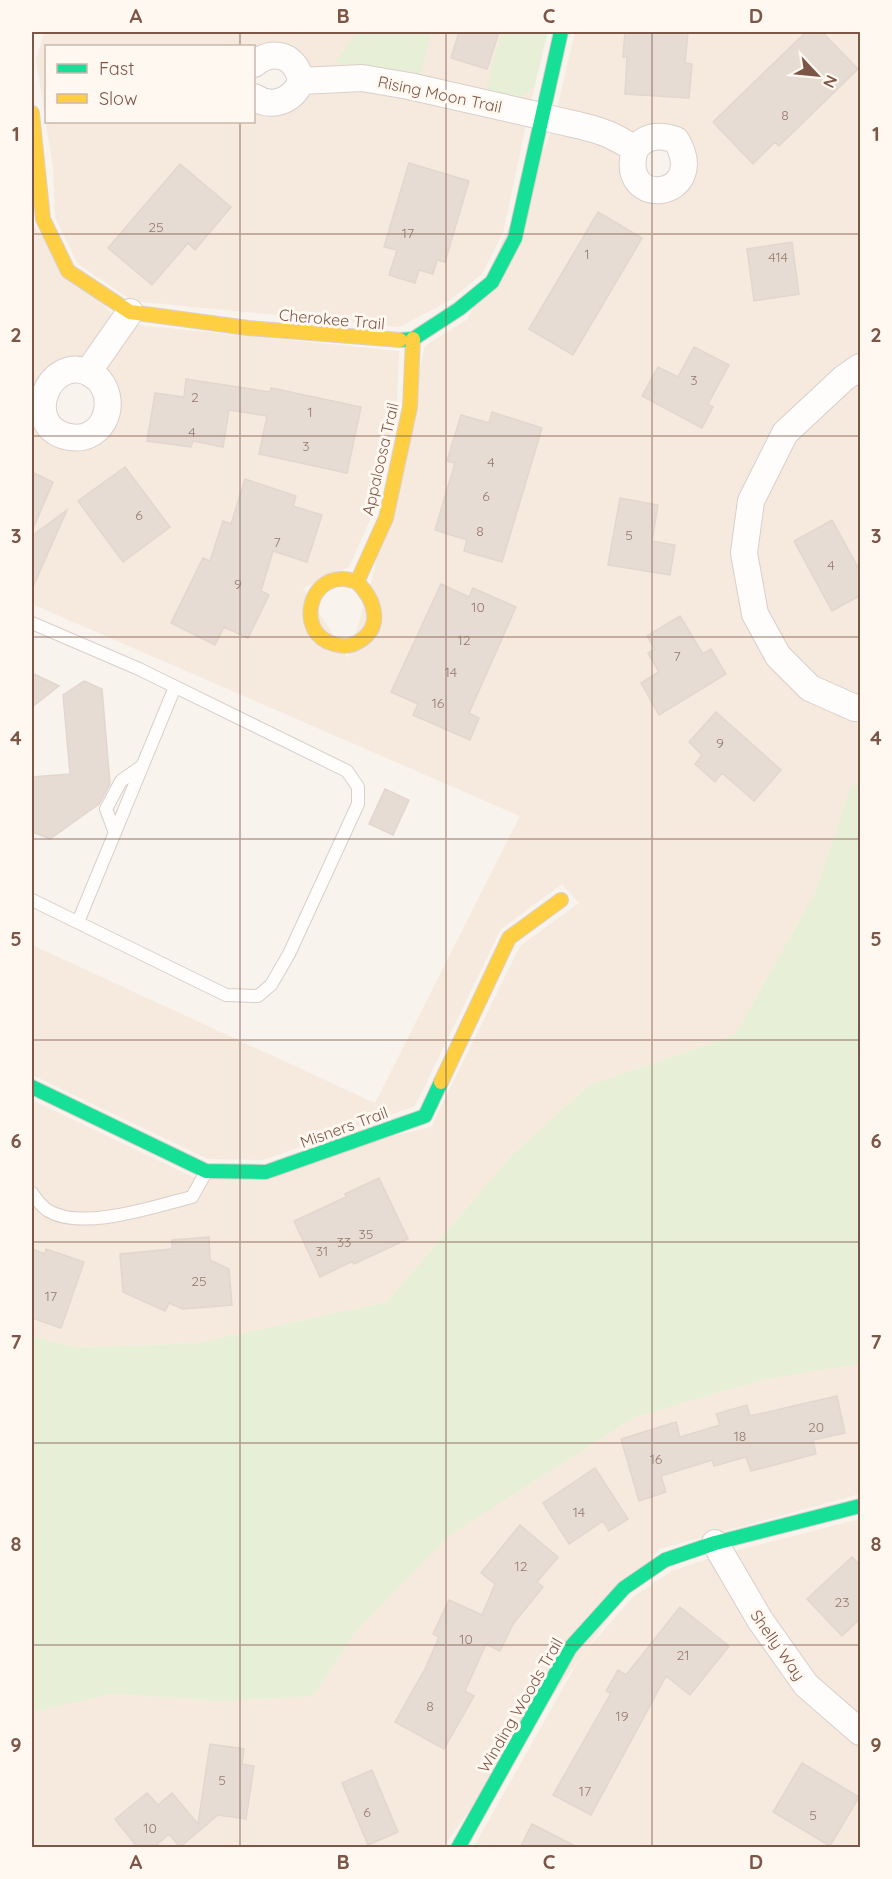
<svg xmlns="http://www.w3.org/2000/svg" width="892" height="1879" viewBox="0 0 892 1879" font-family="Quicksand,sans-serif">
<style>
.residential{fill:#f6e9dd}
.green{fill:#e7f0d6}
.building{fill:#e6dcd4;stroke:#e3d6ce;stroke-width:1.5}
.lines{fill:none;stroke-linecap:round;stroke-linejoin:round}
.lane-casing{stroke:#d9cfca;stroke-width:14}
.street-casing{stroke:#d9cfca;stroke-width:28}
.fast-casing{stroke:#dad0ca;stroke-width:16}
.slow-casing{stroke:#dad0ca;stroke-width:16}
.lane{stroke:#fefdfc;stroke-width:12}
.street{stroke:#fefdfc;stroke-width:26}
.fast{stroke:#16e098;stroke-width:14}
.slow{stroke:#ffcf43;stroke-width:14}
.grid{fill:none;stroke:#7c5748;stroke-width:1.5;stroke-opacity:0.55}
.labels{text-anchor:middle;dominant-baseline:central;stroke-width:6;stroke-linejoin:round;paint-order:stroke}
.number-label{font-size:14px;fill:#987a6d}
.street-label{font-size:16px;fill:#7c5748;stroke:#fff8f1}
.neatline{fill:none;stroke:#7c5748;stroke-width:2}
.grid-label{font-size:20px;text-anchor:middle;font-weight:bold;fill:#7c5748}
</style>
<rect width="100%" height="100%" fill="#f9f3ed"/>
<!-- residential -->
<path class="residential" d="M44 32H548L531 102 310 68 276 43H267L254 48V46H46V122H254V110L268 115 283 114 294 109 311 92 362 90 408 97 526 125 503 233 482 274 450 300 400 327 133 301 78 264 55 217 53 167 36 60Z
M575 32H860V352L836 368 775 425 738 498 731 554 743 615 801 696 860 724V782L850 789 815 893 735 1035 588 1086 512 1155 387 1302 198 1343 78 1348 32 1336V1100L201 1181 431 1127 520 946 579 903 562 884 501 929 415 1106 263 1160 208 1159 32 1075V945L375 1103 520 816 32 604V417L34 423 81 449 95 446 105 441 116 426 120 402 105 370 137 325 399 351 397 404 373 513 349 567 303 588 348 658 372 579 425 346 468 319 551 132 602 144 620 154 619 168 624 182 631 192 648 202 655 203 673 200 688 190 696 175 698 163 694 147 687 135 664 124H650L630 133 557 109Z
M32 224 112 314 82 358H66L48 367 37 380 32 396Z
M860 382V698L817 679 789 650 767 612 757 554 763 505 795 441Z
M860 1364V1494L659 1549 443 1847H32V1712L111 1694 225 1701 313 1696 355 1632 450 1535 635 1417 765 1379Z
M860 1519V1717L815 1678 771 1615 734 1551Z
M710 1558 795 1691 860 1747V1847L473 1848 581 1656 633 1597 672 1571Z"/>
<!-- green -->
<path class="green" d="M357 32H431L420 80 422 82 335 62Z
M502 32H547L534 87 519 100 485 93Z
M860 782V1364L765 1379 635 1417 450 1535 355 1632 313 1696 225 1701 112 1694 32 1712V1336L78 1348 198 1343 387 1302 512 1155 588 1086 735 1035 815 893 850 789Z"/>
<!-- building -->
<path class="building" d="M459 32H499L487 69 451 58Z
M625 32H688L685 63 692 64 689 98 625 94 627 57H623Z
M806 32H822L858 69 779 146 775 142 753 164 713 122Z
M409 163 469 181 445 262 437 260 433 274 419 270 415 283 389 275 397 250 384 247Z
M180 164 231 207 195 250 188 243 152 285 108 248Z
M598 212 642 238 573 355 529 329Z
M792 242 799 294 754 301 747 249Z
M694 347 729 365 708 404 713 407 702 428 642 396 658 367 678 377Z
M186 379 270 392 271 388 361 407 347 473 259 454 267 416 229 410 223 447 193 441 191 447 147 441 155 393 184 397Z
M492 412 542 428 502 562 464 551 467 540 435 530 455 463 447 461 461 415 489 423Z
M125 467 170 527 123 562 78 501Z
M32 472 53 482 32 531Z
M245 479 296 496 293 506 322 515 307 562 273 551 261 591 269 595 248 638 224 627 215 645 171 623 203 558 210 561 223 521 231 524Z
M620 498 658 505 652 541 675 545 670 575 608 565Z
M67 510 32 589V536Z
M832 520 861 573V595L832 611 794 541Z
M441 584 469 597 473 588 516 607 469 713 479 718 470 740 413 715 418 704 391 692Z
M680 616 703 654 711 649 726 674 659 715 641 683 659 672 648 653 655 649 647 636Z
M32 673 59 686 32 707Z
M84 681 102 689 110 784 99 804 50 839 32 832V777L70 774 63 695Z
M716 712 781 770 754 801 722 773 715 782 695 764 702 755 689 742Z
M385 789 409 800 393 835 369 824Z
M379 1178 408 1239 354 1264 353 1261 320 1277 294 1221 346 1197 345 1194Z
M209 1237 210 1260 229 1269 232 1305 183 1309 169 1303 165 1311 123 1292 120 1254 172 1249V1240Z
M32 1249 45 1254 46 1249 84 1262 61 1328 32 1318Z
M837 1396 845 1433 813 1440 816 1454 751 1471 746 1457 714 1466 712 1460 661 1476 666 1492 639 1501 621 1439 676 1422 680 1437 720 1425 716 1414 747 1405 750 1416Z
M595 1468 628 1519 609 1531 603 1521 569 1544 543 1503Z
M520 1525 558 1557 537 1582 543 1587 513 1624 500 1651 486 1644 465 1691 474 1696 444 1749 395 1722 425 1669 439 1637 433 1634 449 1600 482 1615 495 1584 481 1573Z
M852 1557 861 1566V1618L842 1636 807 1599Z
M680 1607 729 1646 690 1695 666 1676 591 1815 553 1795 611 1693 606 1691 618 1670 626 1675Z
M210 1744 244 1749 242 1764 254 1766 246 1819 218 1815 180 1847 169 1834 153 1848H138L115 1819 147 1793 158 1805 172 1793 198 1824Z
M802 1763 859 1797 830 1846 773 1812Z
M372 1770 398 1832 368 1845 342 1783Z
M532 1824 579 1848H520Z"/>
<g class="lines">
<!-- lane casing -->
<g class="lane-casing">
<path id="lane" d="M32 623 139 669 347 771 358 787V804L289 954 271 985 258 996 226 995 32 900
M115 833 106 809 121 781 142 766
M78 922 175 687
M32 1193C36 1199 42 1206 47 1210 81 1232 156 1206 192 1197L206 1172"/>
</g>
<!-- street casing -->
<g class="street-casing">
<path id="street" d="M254 64C273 48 296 55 301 81 293 101 272 109 254 97
M301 81 362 78 409 86 541 116C563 123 585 125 605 133 616 137 625 143 635 149 646 135 659 134 676 140 711 198 617 212 635 149
M88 372C48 356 22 423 65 436 101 446 120 405 99 380 97 377 91 375 88 372L130 312
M855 708 810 688 778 656 755 614 744 553 751 501 785 433 844 378 860 367
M715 1543 760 1620 806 1685 860 1732"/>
</g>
<!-- fast casing -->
<g class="fast-casing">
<path id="fast" d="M400 340 413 339 459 309 492 282 515 238 561 32
M32 1087 206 1171 266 1172 425 1116 441 1082
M458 1848 570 1648 624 1588 665 1560 715 1543 860 1506"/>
</g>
<!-- slow casing -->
<g class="slow-casing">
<path id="slow" d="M32 113 43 219 68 271 130 312 248 328 400 340
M357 582C353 581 348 579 344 579 306 577 297 635 334 644 341 646 349 647 356 643 385 628 375 600 357 582L386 518 410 407 413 339
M441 1082 509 938 561 900"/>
</g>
<!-- lane -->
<use href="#lane" class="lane"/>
<!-- street -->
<use href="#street" class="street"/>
<!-- fast -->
<use href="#fast" class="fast"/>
<!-- slow -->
<use href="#slow" class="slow"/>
</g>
<!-- grid -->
<path class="grid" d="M240 32V46M446 32V1848M652 32V1848M240 122V1848M32 234H860M32 436H860M32 637H860M32 839H860M32 1040H860M32 1242H860M32 1443H860M32 1645H860"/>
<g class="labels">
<!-- number labels -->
<g class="number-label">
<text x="785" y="115">8</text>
<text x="156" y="227">25</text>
<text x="408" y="233">17</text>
<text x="587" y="254">1</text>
<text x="778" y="257">414</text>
<text x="694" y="380">3</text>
<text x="195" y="397">2</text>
<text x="310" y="412">1</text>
<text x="192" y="432">4</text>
<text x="306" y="446">3</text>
<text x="491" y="462">4</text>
<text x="486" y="496">6</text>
<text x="139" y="515">6</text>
<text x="480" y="531">8</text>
<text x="629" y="535">5</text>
<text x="277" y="542">7</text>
<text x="831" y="565">4</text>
<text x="238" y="584">9</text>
<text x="478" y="607">10</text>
<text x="464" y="640">12</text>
<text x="677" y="656">7</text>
<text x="451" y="672">14</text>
<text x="438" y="703">16</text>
<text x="720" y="743">9</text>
<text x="366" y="1234">35</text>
<text x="344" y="1242">33</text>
<text x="322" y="1251">31</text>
<text x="199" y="1281">25</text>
<text x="51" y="1296">17</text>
<text x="816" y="1427">20</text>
<text x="740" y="1436">18</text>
<text x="656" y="1459">16</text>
<text x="579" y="1512">14</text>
<text x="521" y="1566">12</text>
<text x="842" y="1602">23</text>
<text x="466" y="1639">10</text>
<text x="683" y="1655">21</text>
<text x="430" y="1706">8</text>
<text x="622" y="1716">19</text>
<text x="222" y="1780">5</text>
<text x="585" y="1791">17</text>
<text x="367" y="1812">6</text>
<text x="813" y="1815">5</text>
<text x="150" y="1828">10</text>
</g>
<!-- street labels -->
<g class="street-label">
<text transform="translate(440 94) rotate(12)">Rising Moon Trail</text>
<text transform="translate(332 319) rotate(5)">Cherokee Trail</text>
<text transform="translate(380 459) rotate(-77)">Appaloosa Trail</text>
<text transform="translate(344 1127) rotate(-20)">Misners Trail</text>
<text transform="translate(778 1645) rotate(55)">Shelly Way</text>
<text transform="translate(520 1705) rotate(-60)">Winding Woods Trail</text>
</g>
</g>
<!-- border -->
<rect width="892" height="1879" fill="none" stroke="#fff8f1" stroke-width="66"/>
<!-- legend -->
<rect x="45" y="45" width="210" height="78" fill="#fff8f1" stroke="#cbb8ad" stroke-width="1.5"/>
<rect x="57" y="64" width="30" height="9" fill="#16e098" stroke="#cbb8ad" stroke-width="1.5"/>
<text x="99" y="75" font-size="18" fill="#7c5748">Fast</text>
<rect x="57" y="94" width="30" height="9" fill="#ffcf43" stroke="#cbb8ad" stroke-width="1.5"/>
<text x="99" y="105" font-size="18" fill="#7c5748">Slow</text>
<!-- north arrow -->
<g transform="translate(817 75) rotate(116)" stroke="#fff8f1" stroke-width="4.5" paint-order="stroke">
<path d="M0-4.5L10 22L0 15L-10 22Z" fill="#7c5748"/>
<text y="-9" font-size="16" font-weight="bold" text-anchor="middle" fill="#7c5748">N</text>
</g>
<rect x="33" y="33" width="826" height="1813" class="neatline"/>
<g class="grid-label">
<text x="136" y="23">A</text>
<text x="343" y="23">B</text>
<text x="549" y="23">C</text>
<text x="756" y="23">D</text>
<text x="16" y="141">1</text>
<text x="876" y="141">1</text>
<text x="16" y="342">2</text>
<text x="876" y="342">2</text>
<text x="16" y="543">3</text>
<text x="876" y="543">3</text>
<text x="16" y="745">4</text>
<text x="876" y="745">4</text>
<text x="16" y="946">5</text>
<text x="876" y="946">5</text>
<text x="16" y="1148">6</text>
<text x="876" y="1148">6</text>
<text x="16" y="1349">7</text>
<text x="876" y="1349">7</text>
<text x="16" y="1551">8</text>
<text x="876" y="1551">8</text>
<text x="16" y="1752">9</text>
<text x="876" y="1752">9</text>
<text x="136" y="1869">A</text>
<text x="343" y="1869">B</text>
<text x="549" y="1869">C</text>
<text x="756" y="1869">D</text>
</g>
</svg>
